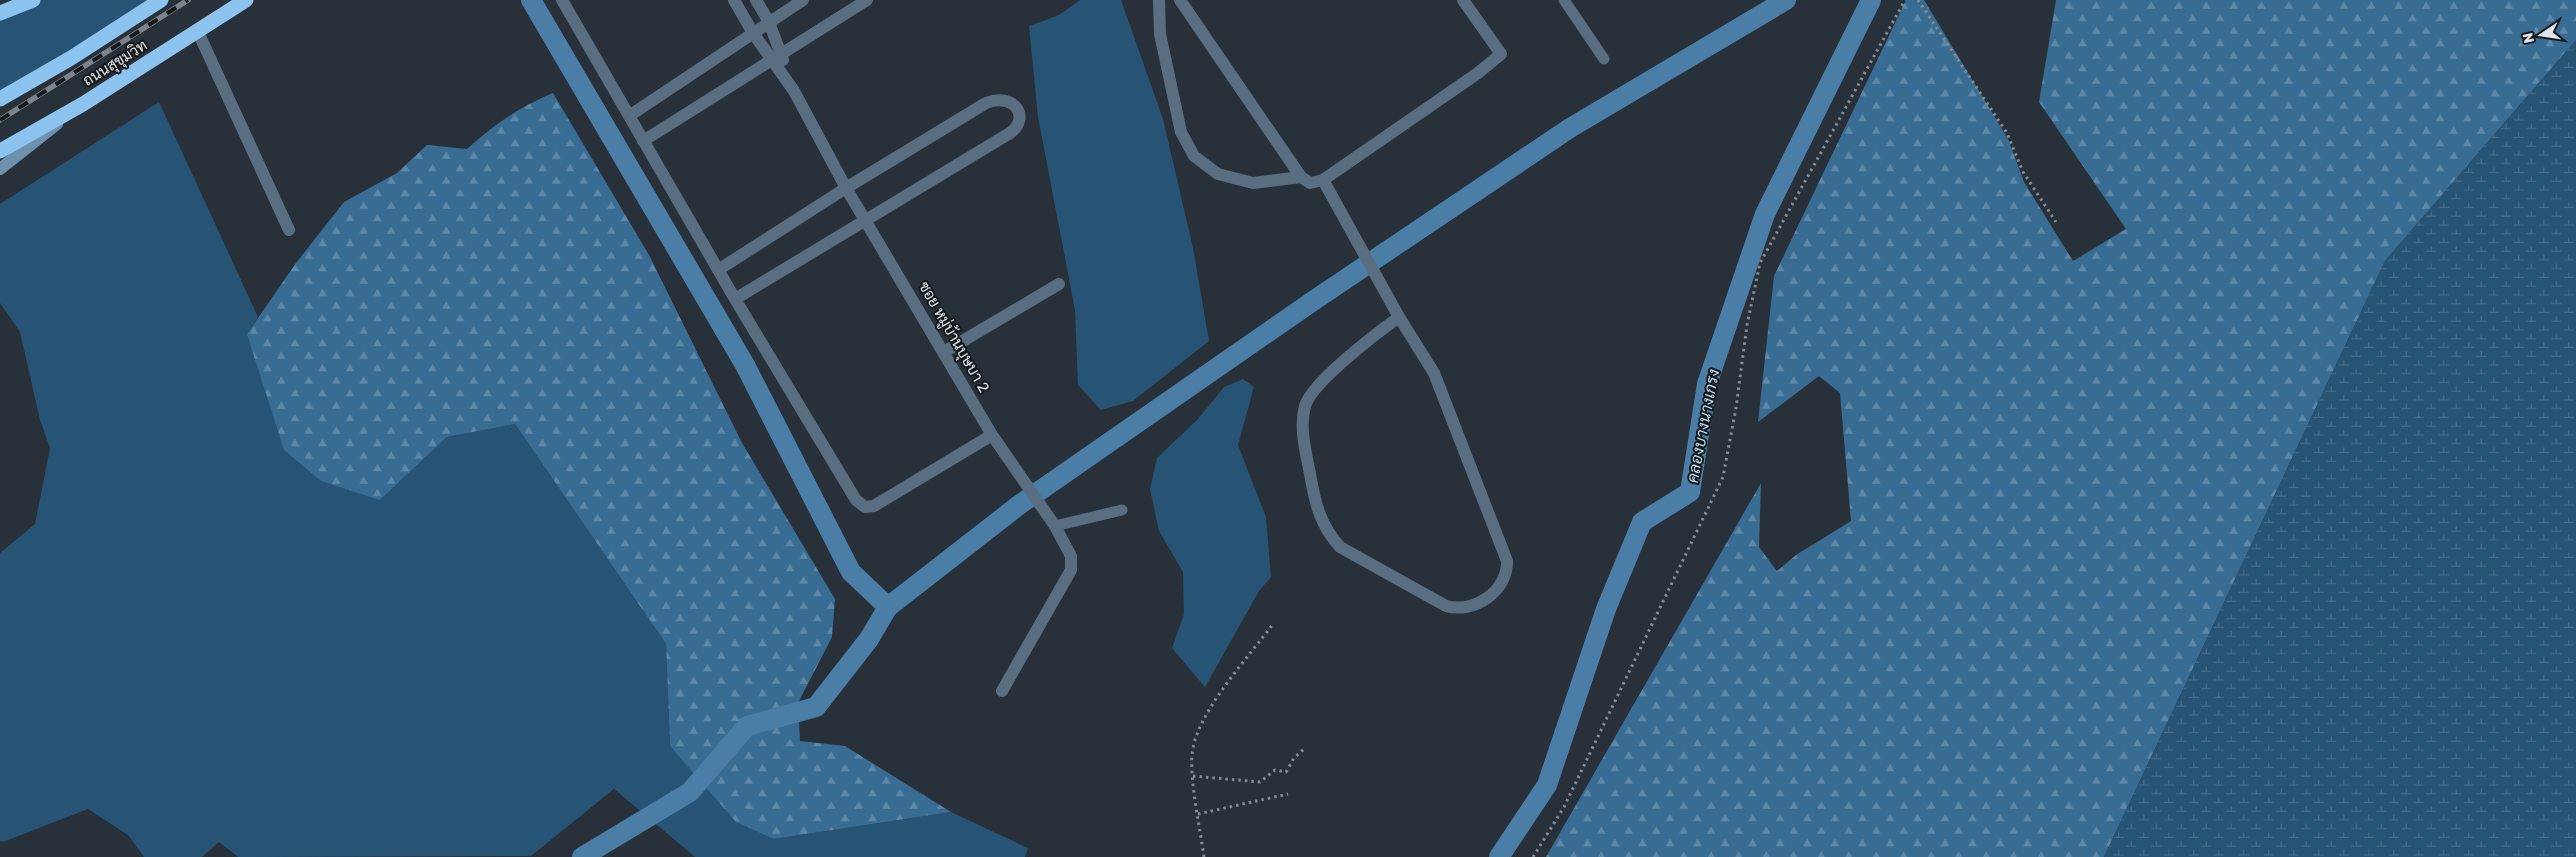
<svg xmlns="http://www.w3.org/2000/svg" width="2576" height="857" viewBox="0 0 2576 857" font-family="Rubik,Sarabun,sans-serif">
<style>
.green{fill:#275374}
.forest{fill:url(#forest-firs)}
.wetland{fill:url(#wetland-marsh)}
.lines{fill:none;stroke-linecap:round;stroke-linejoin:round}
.canal{stroke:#4a7ea7;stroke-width:20}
.path{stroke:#848c92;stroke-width:3;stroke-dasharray:2.5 4;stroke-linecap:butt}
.lane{stroke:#596e80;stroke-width:11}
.street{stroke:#596e80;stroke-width:12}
.secondary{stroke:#6f91ad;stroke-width:12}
.highway{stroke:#8dc3ef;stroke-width:15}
.rail-casing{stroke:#7d848b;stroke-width:5.5}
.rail{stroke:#15191c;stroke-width:4;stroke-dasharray:11;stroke-linecap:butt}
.labels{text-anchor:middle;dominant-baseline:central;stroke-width:4;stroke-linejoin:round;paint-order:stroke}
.street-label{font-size:15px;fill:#e0e6eb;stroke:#15191c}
.water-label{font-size:16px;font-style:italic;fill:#c2dff7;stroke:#15191c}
</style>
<defs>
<pattern id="forest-firs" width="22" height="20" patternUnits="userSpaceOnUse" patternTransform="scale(1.25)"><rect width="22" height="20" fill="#386c93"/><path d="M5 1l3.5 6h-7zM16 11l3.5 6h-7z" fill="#5e88a7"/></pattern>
<pattern id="wetland-marsh" width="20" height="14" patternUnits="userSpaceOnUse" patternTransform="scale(1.25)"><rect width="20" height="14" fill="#275374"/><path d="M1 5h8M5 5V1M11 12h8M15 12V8" fill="none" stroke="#466c88"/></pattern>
</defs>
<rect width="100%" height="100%" fill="#283139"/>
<!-- green -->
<path class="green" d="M33 0H161L0 99V13Z
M1080 0H1121L1163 119 1193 248 1209 341 1133 401 1101 410 1078 385 1075 310 1038 117 1029 26 1059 15Z
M159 102 258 317 247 334 380 500 447 437 515 424 666 644 670 746 774 839 951 812 1028 848 1025 857H695L614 789 531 856 238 857 219 842 202 857H144L128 835 88 809 3 842 0 841V553L35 524 50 448 40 420 20 332 0 303V204Z
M1243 379 1254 387 1238 445 1266 517 1271 577 1259 591 1205 687 1172 648 1184 614 1183 572 1159 531 1150 489 1157 458 1198 419 1224 387Z"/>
<!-- forest -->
<path class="forest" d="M1906 0H1924L2008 139 2024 182 2073 261 2126 229 2039 102 2056 0H2576V40L2385 261 2104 857H1546L1761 483 1759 547 1777 571 1796 555 1851 521 1840 393 1819 376 1758 422 1774 276Z
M553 93 649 255 742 443 835 599 832 637 798 703 800 741 845 746 951 812 774 839 736 822 670 746 666 644 515 424 447 437 380 500 321 481 284 450 247 334 296 263 344 202 397 173 427 145 467 149C496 123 518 108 553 93Z"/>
<!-- wetland -->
<path class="wetland" d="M2576 40V857H2104L2385 261Z"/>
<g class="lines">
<!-- canal -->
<path class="canal" d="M531 0 745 365 851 572 888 607
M582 857 690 792 747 726 816 707 869 639 888 607 1019 505 1313 301 1570 128 1786 0
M1499 857 1547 785 1606 609 1642 522 1690 492 1707 384 1765 214 1871 0"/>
<!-- path -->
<path class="path" d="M1918 0 2007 133 2023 172 2056 222
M1193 776 1260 782 1275 770 1286 772 1294 758 1305 748
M1198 814 1288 794
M1204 857C1200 827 1190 784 1192 755 1195 714 1248 658 1273 624
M1533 857 1564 807 1723 477 1736 408 1747 325 1760 263 1905 0"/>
<!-- lane -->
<path class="lane" d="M1564 0 1604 59
M1055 526 1122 510"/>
<!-- street -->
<path class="street" d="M562 0 735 299 856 500 865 507 874 506 992 435
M734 0 753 33 794 91 846 188 992 435 1055 526 1071 556V570L1002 691
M756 0 769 22 783 60
M1159 0 1160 34 1181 132 1194 156 1218 174 1253 183 1301 177
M1180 0 1301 177 1310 183 1323 180 1478 73 1501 54 1463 0
M198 32 289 230
M629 116 803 0
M643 141 867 0
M1323 180 1399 317C1377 333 1312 382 1305 406 1299 428 1306 452 1310 474 1315 503 1320 525 1340 547L1446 606C1474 614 1508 591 1507 561L1434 373 1399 317
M718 270 846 188 986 103C1015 92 1031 118 1010 133L735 299
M944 352 1059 284"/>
<!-- secondary -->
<path class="secondary" d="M0 169 57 124"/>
<!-- highway -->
<path class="highway" d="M0 13 33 0
M0 99 71 58 161 0
M0 151 83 104 246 0"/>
<!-- rail casing -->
<g class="rail-casing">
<path id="rail" d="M0 120 188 0"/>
</g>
<!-- rail -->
<use href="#rail" class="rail"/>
</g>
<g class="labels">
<!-- street labels -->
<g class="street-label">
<text transform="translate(115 63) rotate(-32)">ถนนสุขุมวิท</text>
<text transform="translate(954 337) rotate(60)">ซอย หมู่บ้านบุษบา 2</text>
</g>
<!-- water labels -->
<g class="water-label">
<text transform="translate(1703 426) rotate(-79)">คลองบางนางเกรง</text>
</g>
</g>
<!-- north arrow -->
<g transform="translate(2541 35) rotate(257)" stroke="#15191c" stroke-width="4" paint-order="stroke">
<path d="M0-4L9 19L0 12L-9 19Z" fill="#e0e6eb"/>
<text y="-8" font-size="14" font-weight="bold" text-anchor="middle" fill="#e0e6eb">N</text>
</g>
</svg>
